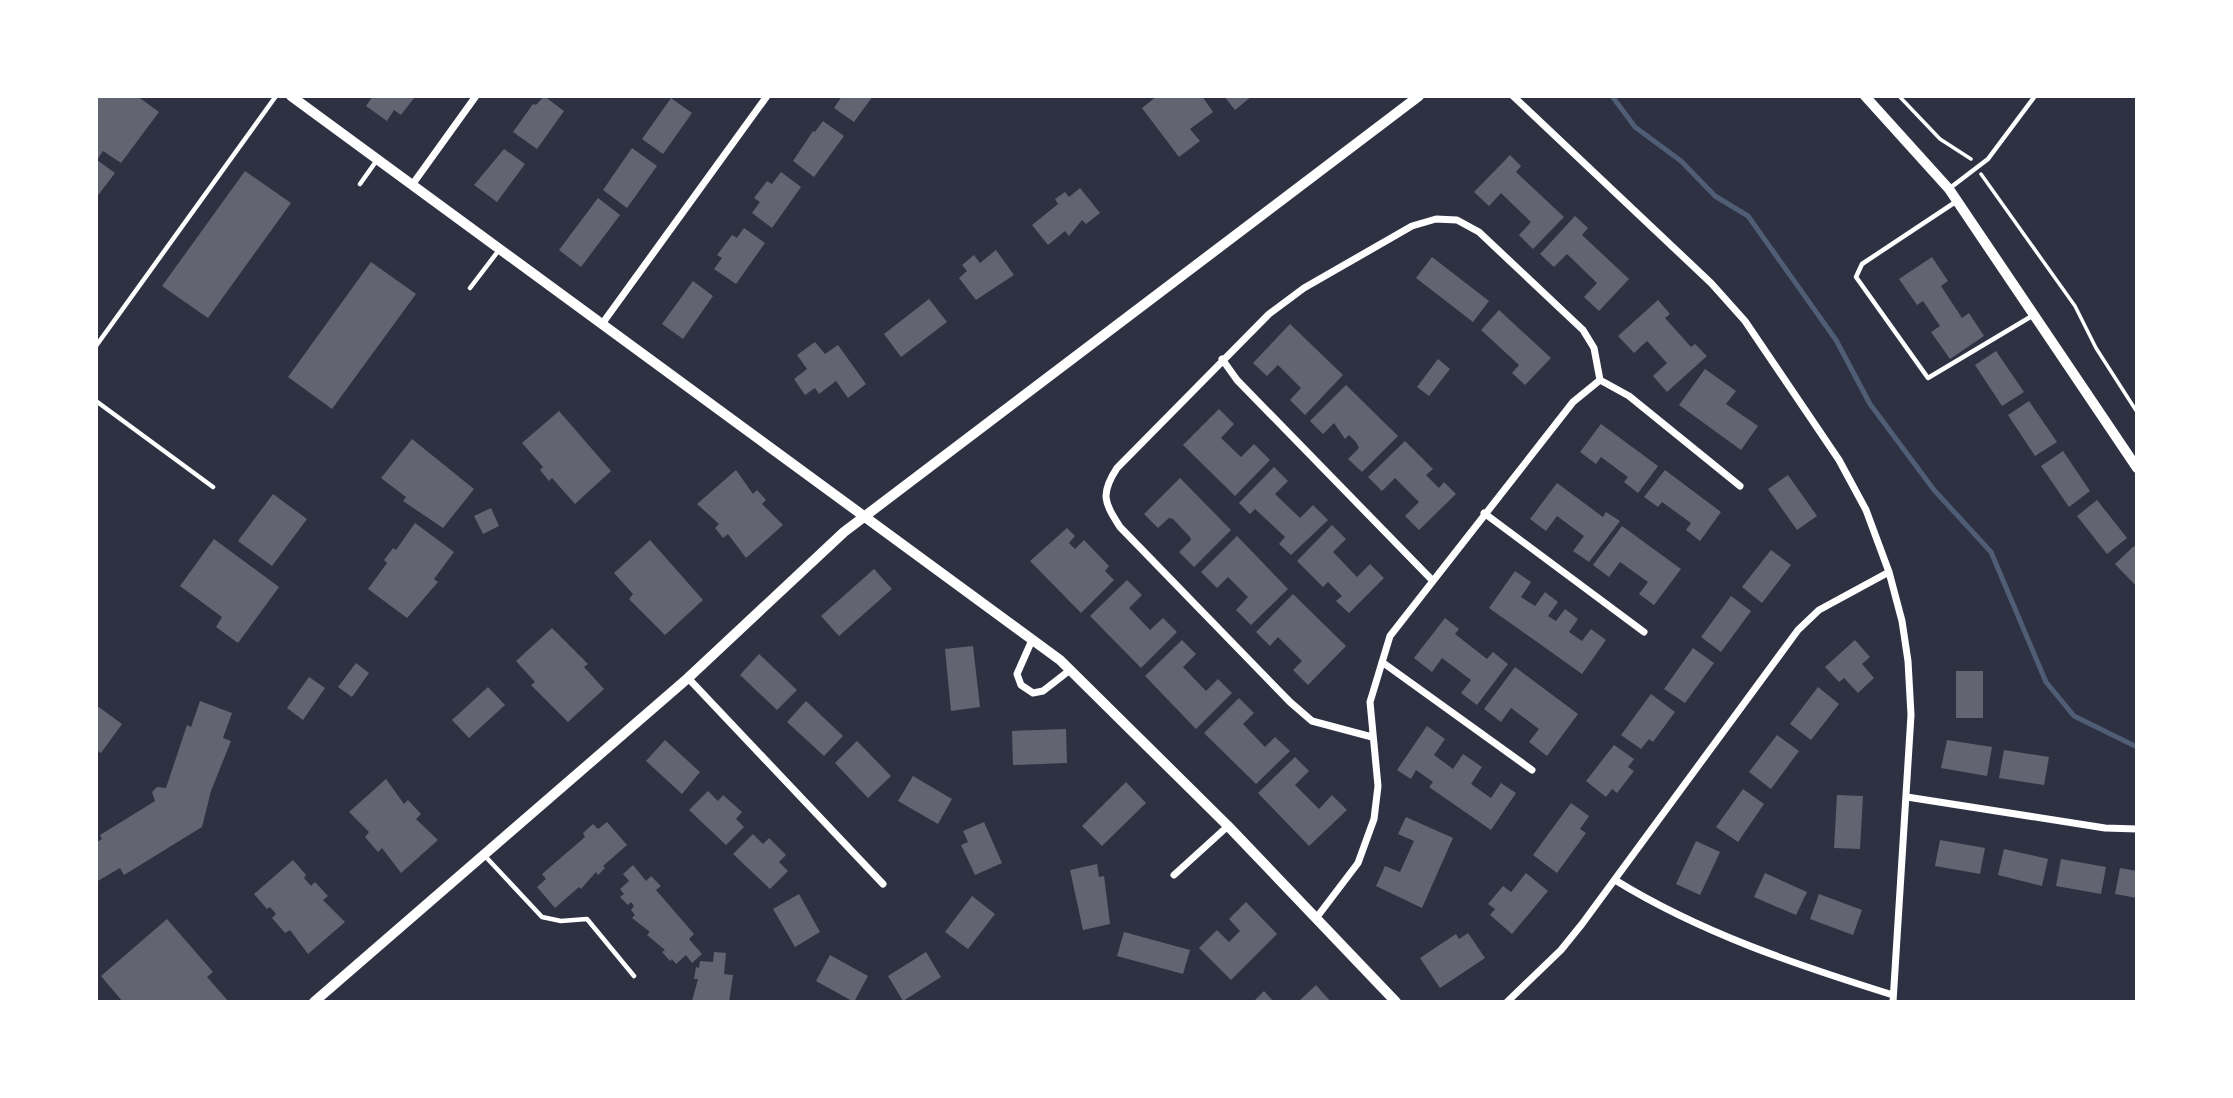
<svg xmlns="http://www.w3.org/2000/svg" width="2233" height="1098" viewBox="0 0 2233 1098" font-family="'Fira Sans Condensed',sans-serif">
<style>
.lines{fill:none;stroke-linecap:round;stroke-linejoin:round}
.stream{stroke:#4f5d75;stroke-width:5}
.building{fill:#626471}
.path{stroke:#fff;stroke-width:3.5}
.service{stroke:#fff;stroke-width:4.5}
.minor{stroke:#fff;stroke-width:7}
.tertiary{stroke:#fff;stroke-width:10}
</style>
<rect width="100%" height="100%" fill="#2d3142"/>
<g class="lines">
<!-- stream -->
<path class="stream" d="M1612 96 1635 127 1681 161 1715 196 1748 216 1836 340 1870 404 1934 490 1991 552 2046 682 2074 716 2137 747"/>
</g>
<!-- building -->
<path class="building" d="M96 96H137L159 112 121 163 103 151 97 160 115 173 96 198Z
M373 96H411L414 98 401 115 394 110 387 121 366 106Z
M544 96 564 111 537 149 513 132 533 104 536 105Z
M842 96H873L854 122 834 108Z
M1157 96H1202L1213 112 1190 129 1200 141 1179 157 1142 108Z
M1224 96H1252L1235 110Z
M671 98 692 113 663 154 642 139Z
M823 121 844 136 814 177 793 161 813 131 815 132Z
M632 148 657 166 627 208 603 190Z
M504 149 525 164 497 202 474 185Z
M1510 155 1521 166 1516 172 1564 217 1533 249 1519 235 1531 222 1501 193 1489 206 1474 192Z
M245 171 291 203 208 318 162 286Z
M781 172 801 187 772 228 752 213 760 202 754 198 767 181 772 184Z
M1080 188 1100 213 1086 224 1082 220 1069 236 1065 231 1048 245 1032 225 1058 204 1055 199 1065 192 1069 197Z
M598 198 620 215 581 267 559 250Z
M1575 216 1588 228 1582 235 1629 279 1599 311 1584 297 1597 283 1567 254 1554 267 1540 254Z
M744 228 765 243 736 284 714 269 722 258 717 255 732 235 737 238Z
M996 250 1014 275 976 300 959 278 967 271 962 265 974 255 980 263Z
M1432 257 1489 301 1473 322 1416 278Z
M1932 257 1948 281 1941 286 1962 318 1969 313 1984 336 1950 359 1931 332 1940 326 1923 301 1917 305 1899 279Z
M371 262 416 294 332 409 288 377Z
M693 281 713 296 683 339 662 324Z
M929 299 947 322 901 357 884 334Z
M1658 300 1670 314 1665 318 1691 347 1695 344 1707 356 1667 392 1653 376 1667 363 1647 341 1634 353 1618 336Z
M1499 310 1551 358 1525 385 1512 373 1519 365 1481 330Z
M1290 324 1343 375 1305 415 1290 400 1301 388 1278 365 1267 376 1253 363Z
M815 342 825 354 838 345 866 384 848 398 836 381 819 394 815 388 805 395 794 379 807 369 797 355Z
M1996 351 2024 392 2002 406 1975 365Z
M1438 359 1450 369 1429 396 1417 387Z
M1705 369 1736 391 1726 404 1758 426 1741 450 1679 405Z
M1346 385 1398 436 1362 472 1348 459 1359 448 1356 442 1349 435 1345 439 1334 423 1323 434 1310 421Z
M2029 401 2057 442 2035 456 2008 415Z
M1219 409 1234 424 1221 438 1241 457 1254 444 1270 460 1235 496 1183 445Z
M559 411 611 471 575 504 552 478 549 481 540 470 543 467 522 443Z
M1601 424 1658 466 1638 493 1624 482 1628 477 1601 457 1596 464 1580 452Z
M412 439 474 489 443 528 403 501 406 497 381 478Z
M1405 441 1433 469 1426 475 1439 488 1444 482 1456 494 1419 530 1405 516 1419 502 1395 478 1382 491 1368 477Z
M2063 451 2090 491 2069 507 2041 466Z
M1274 467 1288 481 1275 494 1300 518 1313 505 1328 520 1291 555 1279 544 1285 537 1255 509 1250 514 1239 503Z
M736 470 753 494 757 490 766 500 762 504 783 525 746 558 728 534 723 538 715 528 719 524 697 504Z
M1665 470 1721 512 1700 541 1686 530 1691 523 1662 502 1658 507 1644 497Z
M1788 475 1817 516 1797 530 1768 489Z
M1180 478 1231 530 1194 567 1179 552 1191 540 1190 537 1173 519 1169 518 1158 528 1144 514Z
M1557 483 1603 517 1606 512 1620 521 1589 562 1573 551 1584 536 1557 516 1546 531 1530 519Z
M273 494 307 519 272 566 238 541Z
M2097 500 2127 538 2107 554 2077 516Z
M491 508 499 526 483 534 474 516Z
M415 523 454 552 434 579 438 582 407 618 368 589 387 563 384 560 393 548 396 550Z
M1332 525 1346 539 1333 552 1357 577 1370 564 1384 578 1349 613 1336 601 1342 596 1328 582 1323 587 1297 561Z
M1622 526 1681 569 1654 605 1639 594 1648 582 1620 562 1609 577 1593 565Z
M1067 528 1075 536 1069 543 1075 549 1084 540 1109 566 1105 571 1114 580 1081 613 1030 561Z
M1237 536 1288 589 1251 625 1236 610 1248 597 1228 577 1217 588 1201 572Z
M214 539 279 587 238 643 216 627 222 617 180 586Z
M650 540 703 600 665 635 629 599 633 594 614 573Z
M2134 546 2137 548V587L2115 564Z
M1771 550 1791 565 1762 603 1742 587Z
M874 569 892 589 839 636 821 616Z
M1515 571 1531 582 1521 597 1535 606 1545 592 1558 602 1548 616 1556 621 1565 609 1578 619 1569 632 1582 641 1591 629 1606 640 1582 674 1489 608Z
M1127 580 1142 595 1129 608 1150 630 1163 618 1177 632 1141 668 1090 616Z
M1293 594 1346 646 1308 685 1293 670 1302 661 1278 637 1270 646 1256 632Z
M1731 596 1751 611 1721 652 1701 637Z
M1445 618 1459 629 1455 634 1487 659 1493 652 1508 664 1477 705 1461 693 1471 680 1442 658 1432 672 1414 658Z
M552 628 588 664 584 667 604 689 568 722 531 685 535 682 516 661Z
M1182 640 1196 654 1183 667 1206 691 1218 679 1232 693 1196 729 1145 676Z
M1855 640 1870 657 1862 664 1874 678 1858 693 1844 678 1839 682 1825 667Z
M973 646 980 707 951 711 945 649Z
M1693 648 1714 663 1685 703 1664 689Z
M759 654 797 690 777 710 740 675Z
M356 663 369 673 352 697 338 687Z
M1515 667 1578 714 1547 756 1529 742 1539 729 1511 708 1501 722 1484 709Z
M1956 671H1983V718H1956Z
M309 677 325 688 303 720 287 708Z
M488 687 505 705 469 738 452 720Z
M1818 687 1839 704 1811 740 1790 724Z
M1651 694 1675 712 1653 742 1649 739 1641 749 1621 735Z
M1239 698 1254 713 1243 724 1265 747 1275 737 1290 751 1256 784 1204 733Z
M200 701 232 713 223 738 231 741 211 791 202 827 124 875 120 868 96 882V843L102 839 100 835 155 801 152 792 157 787 166 788 187 725 191 727Z
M806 701 843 736 824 756 787 722Z
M96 705 122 724 101 753 96 750Z
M1427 726 1445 739 1434 755 1453 769 1463 754 1482 767 1471 784 1491 798 1501 783 1516 793 1491 830 1429 787 1433 782 1416 770 1411 779 1397 770Z
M1066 729 1067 763 1013 765 1012 731Z
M1777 735 1799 751 1771 789 1749 772Z
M665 740 700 772 682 794 646 761Z
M1947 740 1992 747 1987 776 1941 768Z
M857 741 891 776 868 798 835 763Z
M1614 745 1634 759 1628 767 1634 771 1617 793 1612 789 1606 797 1586 781Z
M2004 750 2049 757 2044 785 1999 778Z
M1295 757 1309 771 1295 785 1319 809 1332 795 1347 810 1309 846 1258 793Z
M913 776 952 799 938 824 898 801Z
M386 779 404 804 408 800 421 814 416 819 438 840 401 873 382 848 378 852 365 837 369 832 349 812Z
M1126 782 1146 803 1102 846 1082 826Z
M1743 789 1764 804 1738 842 1716 827Z
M708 791 718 801 723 795 742 812 736 819 744 827 726 845 689 810Z
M1837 795 1863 796 1860 849 1834 848Z
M1571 803 1589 816 1580 829 1586 833 1557 873 1533 855Z
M1406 817 1453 838 1422 908 1376 886 1385 866 1400 872 1414 841 1398 834Z
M607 822 627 845 603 866 605 868 598 875 596 872 581 889 579 887 555 908 537 887 546 879 542 874 585 837 583 833 593 824 598 829Z
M984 822 1002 863 975 875 961 845 968 842 963 831Z
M753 834 763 844 769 838 786 855 779 862 788 871 770 889 733 854Z
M1940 840 1985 848 1980 874 1935 866Z
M1696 841 1720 852 1700 895 1676 884Z
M2004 849 2048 859 2042 886 1998 875Z
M2061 859 2106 867 2101 894 2056 886Z
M293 860 306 875 304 878 311 886 315 882 328 896 323 900 345 922 308 954 290 930 285 933 272 918 276 914 270 907 267 909 254 894Z
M1097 864 1099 877 1104 876 1110 924 1083 930 1070 870Z
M633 865 646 881 651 876 661 886 656 890 694 934 689 939 702 954 692 963 686 955 676 964 672 959 670 961 662 952 665 950 647 935 650 932 632 918 635 915 631 910 634 906 631 902 628 905 620 897 624 894 620 889 629 881 623 874Z
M2120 868 2137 871V898L2115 894Z
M1526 873 1548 891 1512 934 1490 915 1495 909 1488 904 1503 886 1511 892Z
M1765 873 1807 892 1796 915 1754 897Z
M799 894 820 932 795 947 773 909Z
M1819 894 1862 910 1853 935 1810 919Z
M972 896 995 914 968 949 945 932Z
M1246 902 1277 934 1231 980 1199 948 1217 930 1229 942 1240 931 1229 919Z
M167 919 213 972 207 977 229 1002H123L101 976Z
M1124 932 1190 950 1183 974 1117 956Z
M1468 933 1485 958 1440 988 1420 958 1456 934 1459 939Z
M714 952 726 953 724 974 733 975 729 1002 692 1001 698 979H694L696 967 699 968 700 961 713 962Z
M926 952 941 977 903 1001 888 976Z
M830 955 868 976 854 1002 816 981Z
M1316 985 1331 1002H1298Z
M1264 991 1274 1002H1253Z"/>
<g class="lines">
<!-- path -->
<path class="path" d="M1899 96 1940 139 1971 159
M1981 174 2075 306 2096 348 2137 412"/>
<!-- service -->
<path class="service" d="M360 184 377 160
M1950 188 1988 159 2035 96
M1957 201 1862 264 1856 277 1928 378 2032 316
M470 288 499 250
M96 346 276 96
M96 401 213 487
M484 855 542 917 561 921 587 919 634 976"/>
<!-- minor -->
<path class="minor" d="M1513 96 1711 283 1745 321 1839 460 1866 510 1889 572 1902 621 1908 661 1911 715 1893 1002
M412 185 476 96
M602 324 767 96
M1222 359 1237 380 1432 580
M1600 380 1629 396 1740 486
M1484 513 1644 632
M1032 640 1017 674 1021 685 1033 693 1043 691 1070 670
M1382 662 1532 770
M688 678 883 884
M1907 797 2105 828 2137 829
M1174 875 1228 826
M1615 880C1701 933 1797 965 1893 995
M1317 917 1358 863 1374 819 1378 786 1370 702 1390 636 1573 402 1600 380 1594 348 1583 330 1479 232 1457 220 1436 219 1412 226 1304 288 1269 314 1117 468C1100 494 1104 502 1120 527L1290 702 1312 721 1372 737
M1507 1002 1561 950 1582 924 1798 630 1819 610 1889 572"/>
<!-- tertiary -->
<path class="tertiary" d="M291 96 1060 660 1228 826 1396 1002
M1865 96 1949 189 2137 468
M314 1002 688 678 844 532 1419 96"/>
</g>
<!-- border -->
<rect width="2233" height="1098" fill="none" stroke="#ffffff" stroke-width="196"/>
</svg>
